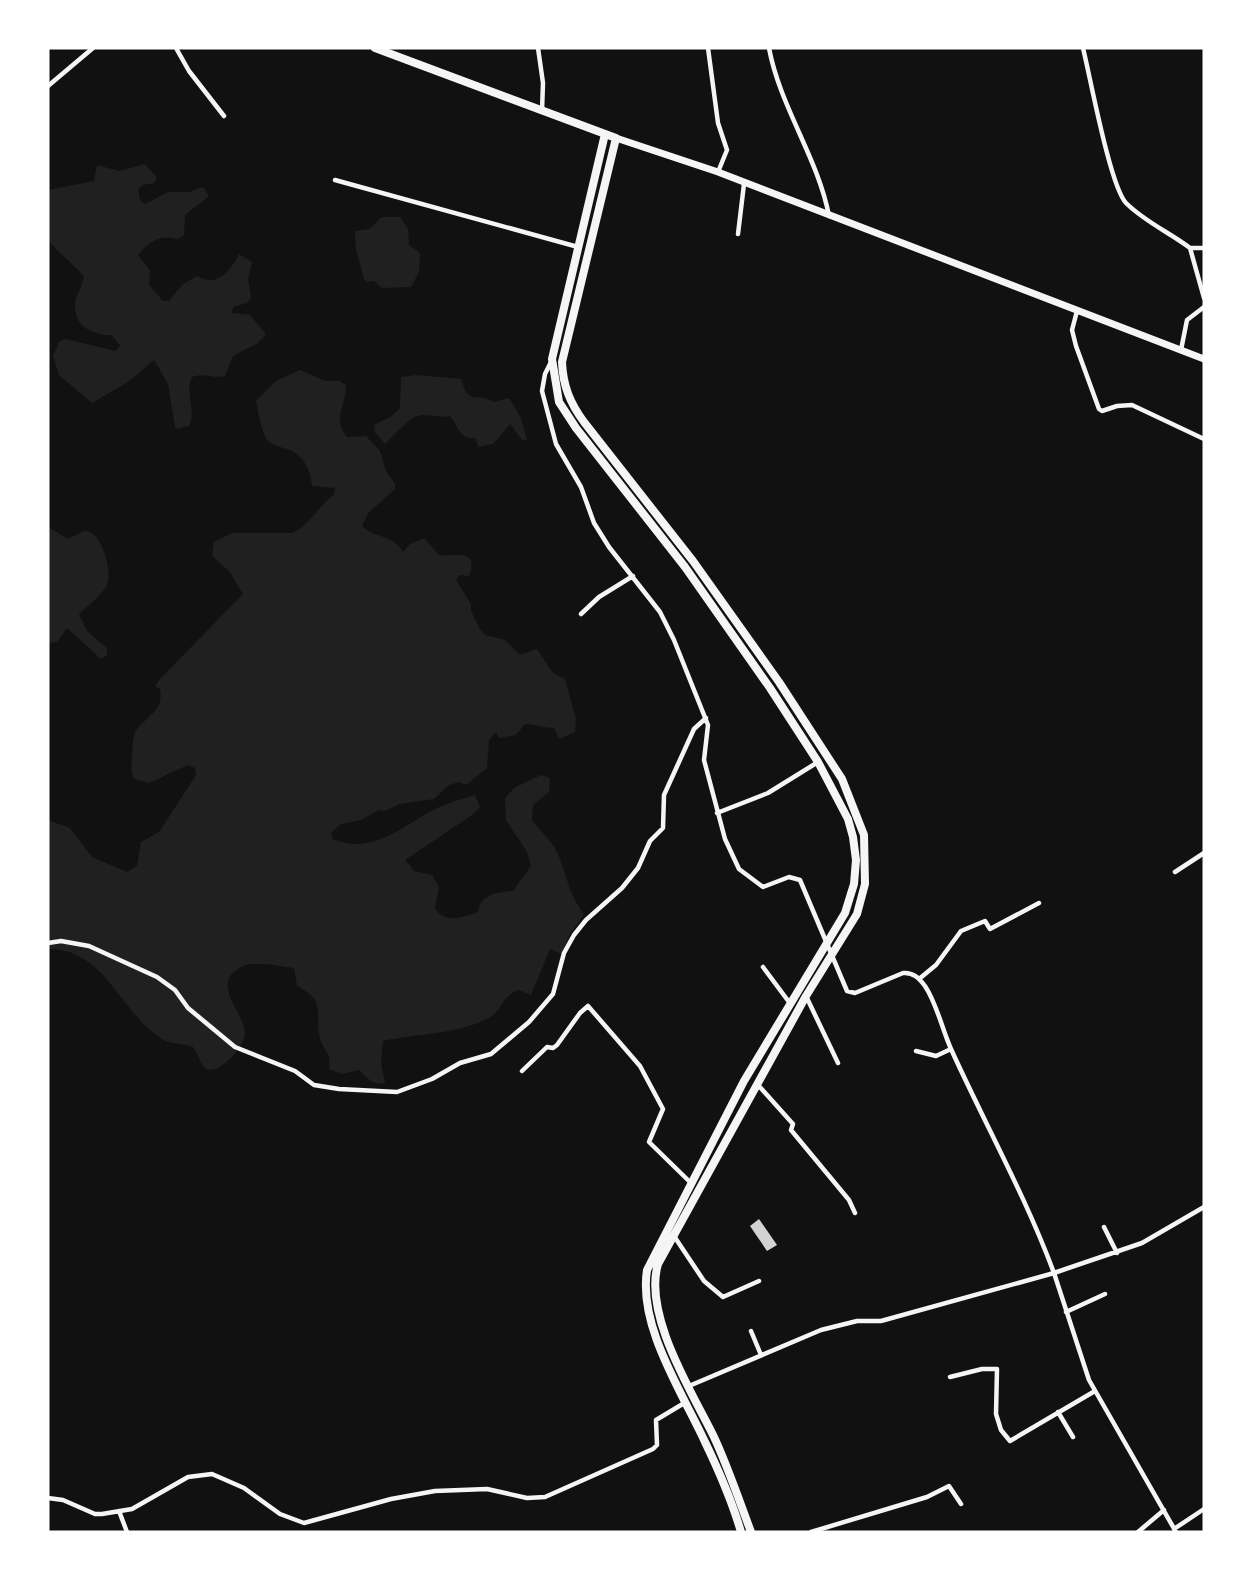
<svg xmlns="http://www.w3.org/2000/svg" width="1252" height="1580" viewBox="0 0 1252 1580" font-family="'DM Sans',sans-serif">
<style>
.green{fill:#202020}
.building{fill:#d3d3d3}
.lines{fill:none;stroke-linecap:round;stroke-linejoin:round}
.minor{stroke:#f5f5f5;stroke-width:4.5}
.secondary{stroke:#f5f5f5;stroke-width:7}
.trunk{stroke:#f5f5f5;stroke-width:8}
</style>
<rect width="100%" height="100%" fill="#111"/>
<!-- green -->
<path class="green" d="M145 164 157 177 154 183 143 185 138 190 140 200 145 204 168 192H189L203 187 209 196 185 215 184 235 178 239C161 234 149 241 138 255L150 270 149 285 163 301H169L183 284 197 276C218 288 230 271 239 254L252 262 248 279 251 298 247 303 233 307 232 313 250 315 266 334 258 343 233 356 225 376C213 379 205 372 192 377 184 394 197 410 189 426L178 429 175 427 168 384 154 360 128 382 92 403 59 375 53 356 59 342 66 339 116 351 120 345 111 335C93 335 74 327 75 304 75 295 83 286 84 276L48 241V190L94 181 97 165 119 171Z
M382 217H400L408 229 409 245 420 253 419 272 411 287 382 288 374 281 367 282 364 279 356 249 355 231 369 229Z
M300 370 325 381H339L346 385C347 407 331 415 347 437L366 436 380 451 386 471 395 484V489L368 513 362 526C374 538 395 535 403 552L410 544 424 538 439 555C454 557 480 548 469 576L460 575 456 580 471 604V611L480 629 485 635 505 640 520 655 537 649 553 673 565 679 576 719 575 732 559 739 554 728C544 728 535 724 525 724L516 735 499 738 496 732 489 740 487 768 466 785 459 782 449 785 434 799 399 804 386 811 379 810 361 820 341 824 331 833 333 839C370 855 401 828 431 811 445 804 460 799 475 795L480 807 475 813 405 860 414 871 432 875 439 887 435 908C445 925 463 917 478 912 481 893 497 893 513 891L531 866 527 852 506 820 505 798 514 788 541 775 550 778 549 792 533 805 532 820C537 828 545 834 550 841 566 862 565 890 584 914L569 936 561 954 550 949 531 995 519 990C503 994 502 1011 489 1018 456 1035 418 1033 383 1041L381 1063 385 1083C373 1085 368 1079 359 1070L342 1074 329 1069C332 1050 323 1053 320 1038 314 1013 328 1002 297 986L294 968C276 966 250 958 235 971 214 988 245 1014 245 1034 245 1046 216 1080 204 1067 200 1062 197 1053 193 1047 183 1043 172 1045 162 1039 120 1013 105 948 48 949V820L70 828 92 857 127 872 137 866 141 842 159 832 196 775 195 768 188 765 149 783 134 779C130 771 132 765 132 756 133 747 132 735 138 728 149 715 164 709 160 689L155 686 159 680 243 594 229 571 212 556 214 542 232 533H292C311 525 317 506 334 495L335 488 312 486C310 469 304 455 287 449 281 447 274 446 269 442 262 435 258 412 256 401L276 381Z
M416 375 461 379C470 408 475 391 494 402L509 398 521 418 527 439 523 441 510 424 493 444 478 447 476 438C459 440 459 427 450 416 437 418 433 415 422 415 410 415 394 436 385 444L375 432 374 425 392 416 400 408 401 377Z
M48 527 68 539C73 537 80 532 85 531 102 530 114 575 106 587 99 597 88 606 79 614L87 631 107 648V655L101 659 67 628 57 642 48 643Z"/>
<!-- building -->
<path class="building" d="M759 1219 777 1245 767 1251 750 1226Z"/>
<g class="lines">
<!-- minor -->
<path class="minor" d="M176 48 189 71 224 116
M538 48 543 83 542 111
M708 48 718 123 727 150 718 172
M769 48C780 107 818 158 829 216
M1083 48C1090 76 1110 186 1126 203 1145 222 1169 232 1190 248L1204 298
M48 86 93 48
M335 180 578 247
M738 234 744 184
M1190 248H1204
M1077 311 1072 330 1076 346 1099 409 1102 411 1117 406 1132 405 1204 439
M1181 350 1187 320 1204 307
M551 362 545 374 542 391 556 444 581 487 594 523 609 547 660 612 674 640 708 725 704 760 725 839 739 869 763 887 789 877 800 880 847 991 855 993 903 973C913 972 919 978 925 986 937 1004 942 1029 951 1049 985 1124 1025 1195 1054 1273L881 1321H857L821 1330 689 1386
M581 614 599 597 633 576
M717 813 768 793 818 762
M1175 872 1204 853
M48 943 61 941 89 946 157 977 175 990 188 1008 235 1047 295 1071 314 1085 339 1089 397 1092 432 1079 460 1063 491 1054 529 1022 553 994 564 953 574 935 586 920 622 888 638 868 650 841 663 828 664 795 694 729 706 718
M763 967 789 1002
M919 979 936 965 961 931 985 921 990 929 1039 903
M806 996 838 1063
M916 1051 936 1056 951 1049
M522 1071 547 1047 553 1048 557 1045 580 1013 588 1006 640 1066 663 1109 649 1142 691 1183
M758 1085 793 1124 791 1130 849 1200 855 1213
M1104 1227 1117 1253
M674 1236 704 1281 723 1297 759 1281
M1066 1312 1105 1294
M751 1331 761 1355
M950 1377 982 1369H997L996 1414 1001 1430 1010 1441 1095 1391
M1058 1412 1073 1437
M48 1498 63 1500 95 1514H102L132 1509 188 1477 212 1474 244 1488 280 1514 304 1523 391 1499 435 1491 487 1489 527 1498 545 1497 653 1449 657 1445 656 1420 686 1402
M119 1511 127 1532
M1174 1529 1204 1509
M811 1532 927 1497 949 1486 961 1504
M1138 1532 1164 1510
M1176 1532 1089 1380 1054 1273 1142 1243 1204 1207"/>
<!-- secondary -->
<path class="secondary" d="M616 138 718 172 1204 359"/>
<!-- trunk -->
<path class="trunk" d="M375 48 616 138 562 362C563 386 570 403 584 422L693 561 779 682 842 779 864 835 865 884 857 914 806 996 658 1264C643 1315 692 1392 714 1437 728 1467 739 1500 751 1532
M605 134 552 359 559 402 576 428 685 567 770 688 818 762 848 819 853 837 856 860 854 884 845 913 744 1081 647 1270C638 1326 682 1392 705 1442 719 1471 732 1501 741 1532"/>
</g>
<!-- border -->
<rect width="1252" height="1580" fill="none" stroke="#ffffff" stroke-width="99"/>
</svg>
